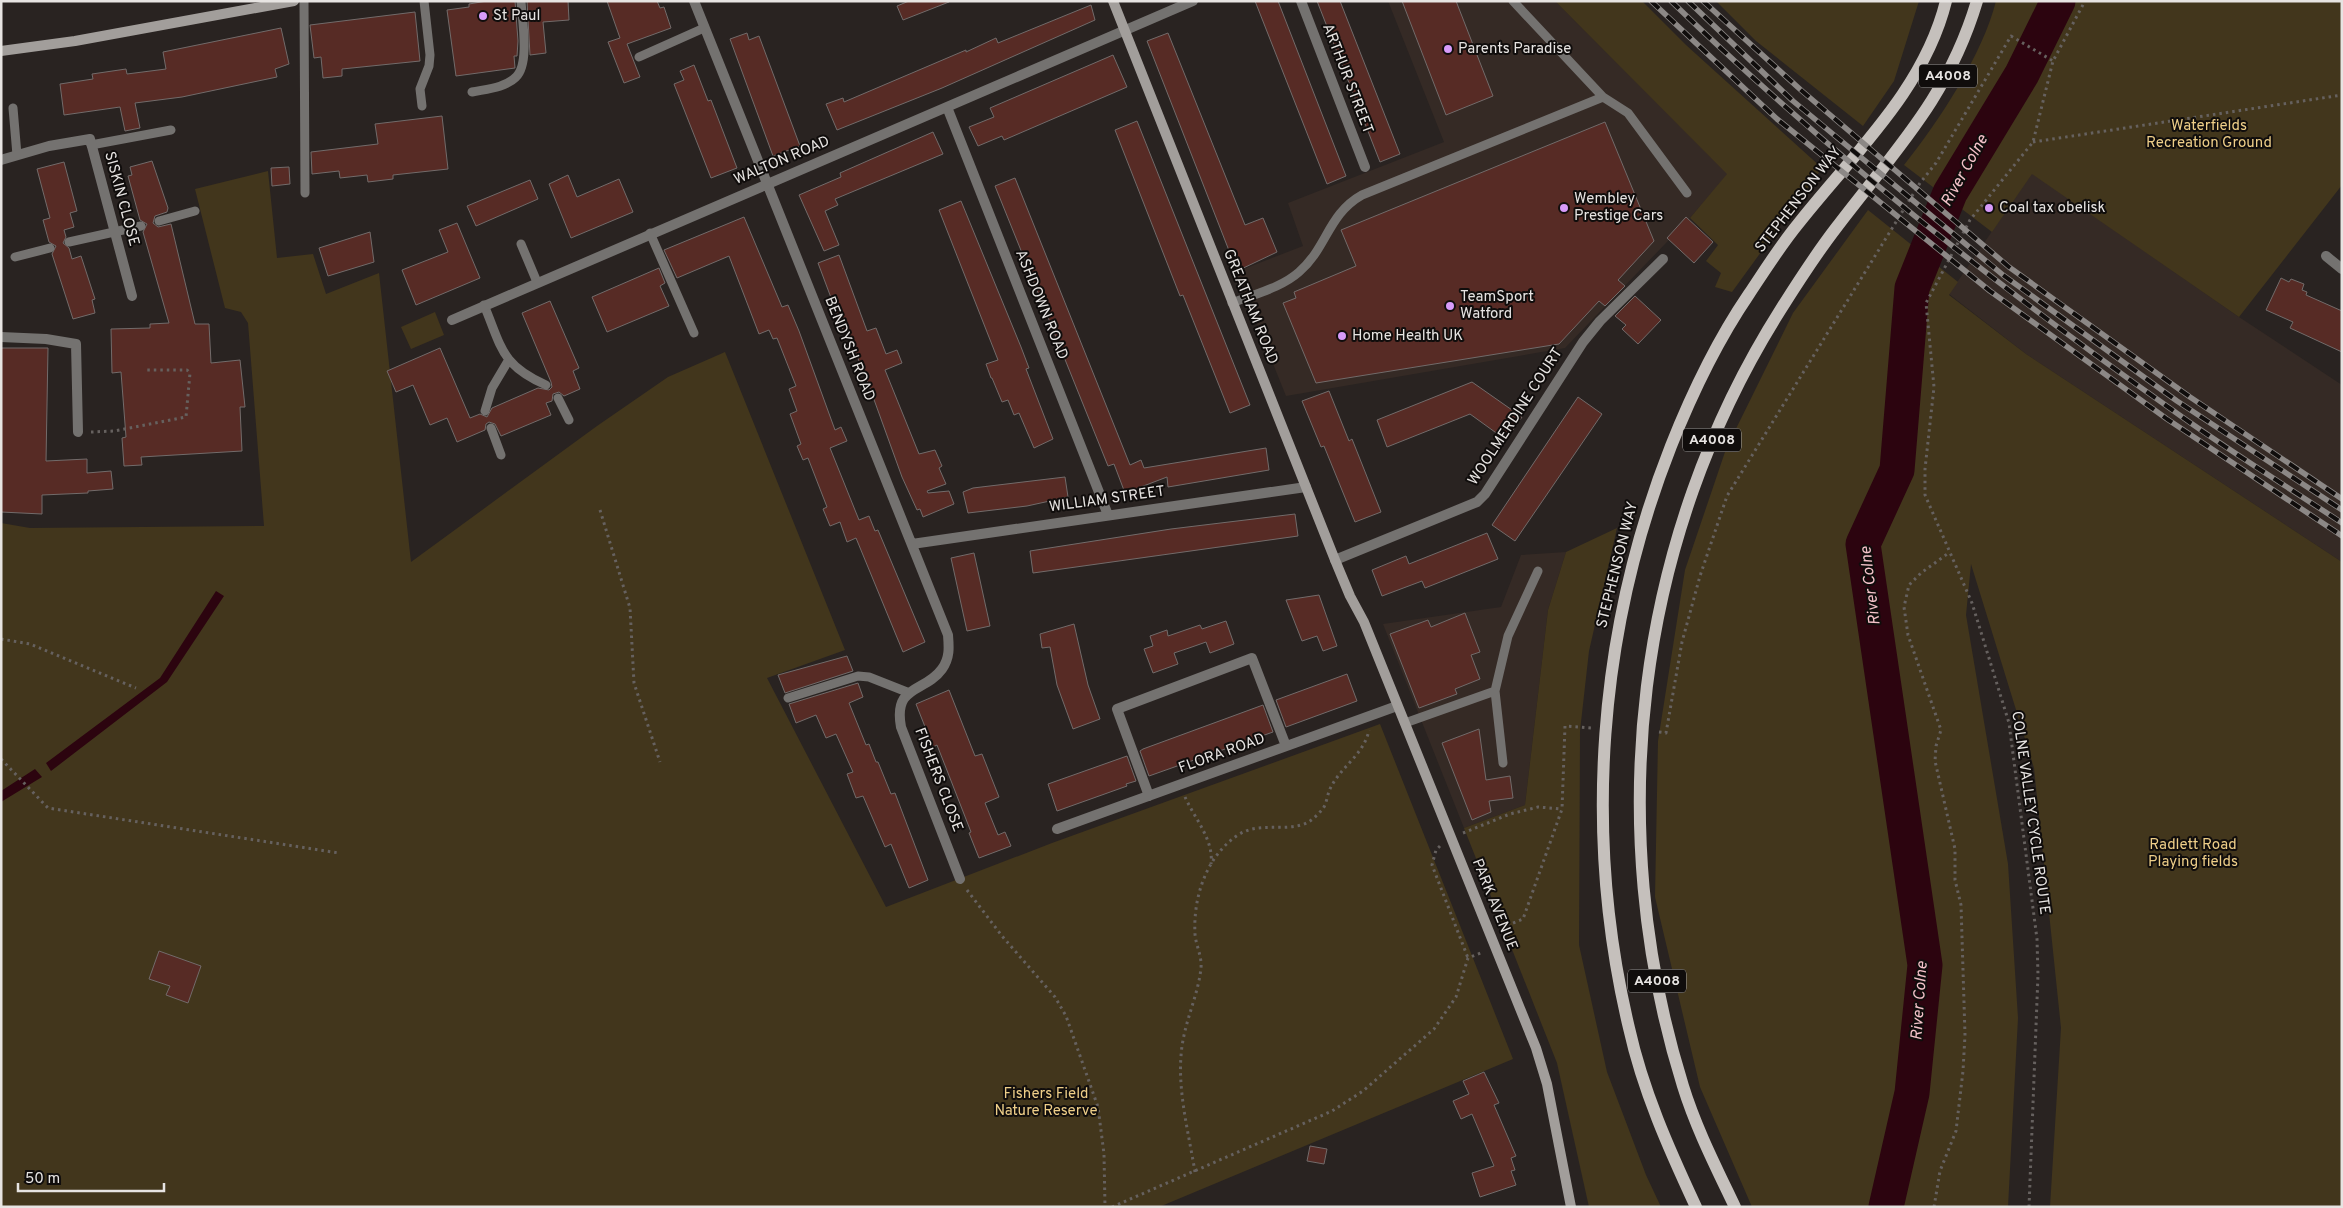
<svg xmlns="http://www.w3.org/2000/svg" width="2343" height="1208" viewBox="0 0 2343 1208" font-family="Overpass,sans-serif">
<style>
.built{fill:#352a25}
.green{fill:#42361c}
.water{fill:#2c040f}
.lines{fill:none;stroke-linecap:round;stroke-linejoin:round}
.river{stroke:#2c040f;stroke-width:35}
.building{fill:#572b25;stroke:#726b6a}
.path{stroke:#66615f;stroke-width:3;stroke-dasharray:2.5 4;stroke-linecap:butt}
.lane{stroke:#747270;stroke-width:9}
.street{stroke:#747270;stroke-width:10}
.secondary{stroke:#a29e9b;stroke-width:10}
.primary{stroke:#c5c0bc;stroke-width:12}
.rail-casing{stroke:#8c8886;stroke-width:5.5}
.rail{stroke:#100d0c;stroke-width:4;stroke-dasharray:11;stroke-linecap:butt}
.poi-dot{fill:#d79bf9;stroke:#100d0c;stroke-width:2}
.labels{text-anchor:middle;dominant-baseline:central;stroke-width:4;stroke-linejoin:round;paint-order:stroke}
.shield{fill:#100d0c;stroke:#a6a4a2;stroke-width:1}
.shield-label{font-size:14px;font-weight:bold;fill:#e7e4e2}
.poi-label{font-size:15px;fill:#e7e4e2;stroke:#100d0c;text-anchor:start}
.street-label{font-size:15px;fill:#e7e4e2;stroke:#100d0c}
.park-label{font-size:15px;fill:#eece88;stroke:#100d0c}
.water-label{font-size:16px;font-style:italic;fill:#f5c3ca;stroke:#100d0c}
</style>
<rect width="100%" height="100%" fill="#292321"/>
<!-- built -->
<path class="built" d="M1388 1H1555L1728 174 1690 218 1565 348 1286 396 1236 272 1303 246 1288 203 1444 142Z
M2032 173 2239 317 2342 385V562L2026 354 1949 294Z
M1566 552 1548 610 1525 805 1464 828 1383 624 1501 607 1521 555Z"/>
<!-- green -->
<path class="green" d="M1555 1H1642L1686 45 1822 168 1732 292 1715 287 1721 273 1706 261 1718 245 1690 218 1727 174Z
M1716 1H1919L1894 81 1863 126 1756 41Z
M1996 1H2342V185L2239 317 2032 174 1992 232 1904 165C1938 123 1983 54 1996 1Z
M268 171 277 258 313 254 326 294 379 273 411 562 597 426 668 377 725 352 845 650 767 678 886 907 1052 843 1380 724 1513 1059 1159 1207H1V523L30 528 264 526 248 323 241 312 225 308 195 189Z
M1868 210 1958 282 1949 295 2026 354 2342 562V1207H2050L2061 1028 2034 768 1971 564 1966 615 2008 864 2018 1018 2008 1207H1752L1700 1087 1655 897 1658 741 1685 570 1726 449 1793 313Z
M435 312 444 335 411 349 401 327Z
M1617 528 1589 651 1580 731 1579 945 1607 1072 1646 1175 1661 1207H1589L1557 1063 1464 828 1525 805 1548 610 1566 552Z"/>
<!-- water -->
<path class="water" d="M216 591 224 596 167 682 51 771 46 763 160 678Z
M35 769 42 777 1 802V791Z"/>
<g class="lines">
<!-- river -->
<path class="river" d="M1886 1207 1912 1093 1925 965 1863 544 1897 470 1912 288 1950 193 2022 74 2058 1"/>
</g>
<!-- building -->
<path class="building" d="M487 1H515L518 41 517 56H514L515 68 456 76 447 10 469 7V4Z
M527 1H568L569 20 543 22 546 53 530 55Z
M607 1H657L660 8 664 7 671 28 627 44 640 77 624 83 608 42 620 38Z
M909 1H948L949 2 903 20 897 6Z
M1255 1H1278L1346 176 1327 184Z
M1317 1H1340L1400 154 1380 162Z
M1402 1H1456L1493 96 1446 115Z
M1091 5 1095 20 942 88 837 130 826 104 843 98 844 102 966 50V52L996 38 998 43Z
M415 12 420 61 342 69V76L323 78 321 57 314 58 310 25Z
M281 28 289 64 275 69 277 77 182 97 135 103 140 128 125 131 120 107 64 115 60 84 93 79 92 74 126 69 127 74 166 69 163 52Z
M747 33 749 40 759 36 800 146 773 156 730 39Z
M1168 33 1245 225 1263 218 1277 252 1237 271 1147 41Z
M1113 55 1127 87 1004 140 1002 136 978 146 969 127 994 117 990 108Z
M694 65 708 101 711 100 737 168 711 178 674 84 684 80 680 71Z
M442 116 448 169 393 175V179L368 182 367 175 340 178 339 171 312 174 311 152 378 144 375 124Z
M1137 121 1250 405 1230 413 1183 295 1180 296 1115 130Z
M1605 122 1654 241 1618 280 1625 286 1605 306 1599 301 1559 344 1316 383 1283 303 1296 298 1294 292 1356 266 1341 230Z
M933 132 943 154 835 199 838 205 825 211 839 245 824 251 799 195 841 177 840 173Z
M152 161 168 208 167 212 155 216 153 223 158 227 171 224 195 324H209L211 363 240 360 245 407H240L242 451 141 457 142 465 124 466 122 438 126 437 121 372 112 373 111 329 150 328V324L169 323 143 232 147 224 140 220 128 176 132 175 130 167Z
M64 162 77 211 70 213 74 227 64 230 66 237 63 243 69 248 72 259 81 256 95 299 92 300 95 313 73 319 52 254 56 246 49 242 43 220 50 218 37 169Z
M289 167 290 184 272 186 271 168Z
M568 175 577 197 619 179 633 212 571 238 549 184Z
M1015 178 1130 465 1141 460 1144 468 1266 448 1269 470 1168 487 1167 477 1125 493 1114 464 1108 466 995 186Z
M530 180 538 199 476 226 467 206Z
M961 201 1021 347 1029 368 1026 369 1053 439 1034 448 1019 413 1014 415 1008 400 1002 402 992 378H991L986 364 998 360 939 210Z
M744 217 782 307 788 305 799 331 835 430 841 427 847 441 830 448 859 520 869 516 875 531 878 530 925 642 903 652 856 538 847 542 840 522 830 526 823 509 827 507 808 458 803 460 797 446 801 444 790 414 797 411 789 389 796 386 777 338 773 339 769 330 759 334 729 256 677 278 664 250Z
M1686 217 1713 242 1694 263 1667 238Z
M457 223 480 278 416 305 402 270 448 252 439 230Z
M370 232 374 262 328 276 319 248Z
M839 255 867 331 876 328 886 354 897 350 902 363 885 370 919 454 935 450 942 466 939 468 946 484 927 491 928 493 949 491 954 504 923 517 920 509 917 510 902 477 868 383 848 334 845 335 818 263Z
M659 268 665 283 660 286 669 306 607 332 592 297Z
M2281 278 2289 282 2291 279 2304 284 2302 290 2307 292 2306 295 2342 311V352L2290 328 2293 322 2266 310Z
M1635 296 1661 320 1638 344 1622 329 1626 325 1615 316Z
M550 301 579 368 573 371 580 389 564 396 559 392 553 394 552 401 546 403 551 415 501 436 495 424 489 422 486 424 485 430 457 442 447 418 430 425 413 385 396 392 387 371 440 348 470 418 480 414 487 417 492 408 538 388 549 390 552 387 551 382 522 313Z
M1 348H48L46 461 87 459V473L111 471 113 489 88 491V493L42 495V514L1 512Z
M1472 382 1522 417 1506 440 1470 414 1387 447 1377 420Z
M1329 391 1349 441 1352 439 1381 512 1355 522 1324 446 1321 447 1302 401Z
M1578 397 1602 414 1515 541 1492 525Z
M1065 477 1068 497 1027 506 968 513 963 492 973 488Z
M1295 514 1298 536 1033 573 1030 551 1171 529Z
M1487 533 1498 559 1425 588 1422 581 1382 596 1372 570 1406 556 1409 564Z
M974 553 990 626 967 631 951 558Z
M1319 595 1337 646 1323 651 1317 636 1302 641 1286 600Z
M1465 613 1480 652 1471 655 1480 679 1455 689 1457 694 1419 708 1390 634 1428 620 1431 627Z
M1226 621 1234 644 1210 653 1206 642 1189 648 1174 653 1178 664 1153 673 1144 649 1153 646 1150 636 1167 630 1168 636 1200 625 1202 629Z
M1074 624 1088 685 1100 719 1073 729 1057 685 1050 647 1042 648 1040 634Z
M847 656 853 671 785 693 778 675Z
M1347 674 1357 701 1286 727 1276 700Z
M858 683 863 697 849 703 866 745 869 744 876 762H878L891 794 895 793 928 880 909 888 891 844 885 847 863 796 856 798 847 774 853 772 836 734 826 738 816 715 796 723 789 704Z
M949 690 975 756 982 754 999 797 985 803 998 835 1005 832 1011 846 979 858 969 833 971 832 948 773 937 745 933 747 916 704Z
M1263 705 1273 732 1149 776 1140 751 1143 749Z
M1479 729 1486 780 1510 776 1513 798 1489 801 1491 812 1472 820 1442 743Z
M1127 756 1136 781 1126 784 1127 786 1057 811 1048 784Z
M159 951 201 966 188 1003 166 995 170 986 149 979Z
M1484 1072 1499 1103 1494 1105 1516 1156 1511 1158 1515 1170 1511 1171 1516 1185 1480 1197 1472 1173 1494 1166 1472 1114 1461 1119 1453 1101 1469 1094 1463 1081Z
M1310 1146 1327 1149 1324 1164 1307 1161Z"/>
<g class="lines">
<!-- path -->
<path class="path" d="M2033 142 2342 95
M91 432 114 431 186 417 190 373 187 370H146
M600 510 630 608 634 683 660 762
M1 639 30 644 136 688
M1659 732 1666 733 1682 642 1700 576 1727 496 1920 183 1936 163 2011 36 2053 61
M1 759 48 808 339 853
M1185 797C1195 819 1214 840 1211 864
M1463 833 1510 814 1538 807 1562 809
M1440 846 1436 850 1432 865 1468 958
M967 890 1002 936 1055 997 1066 1016 1098 1107 1104 1154 1105 1207
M1501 928 1523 919 1562 809 1565 726 1591 728
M1195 1172C1189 1135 1178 1093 1181 1056 1183 1024 1198 997 1201 968 1202 956 1196 946 1195 934 1193 898 1206 856 1238 835 1258 822 1280 831 1301 825 1310 823 1316 816 1322 810 1327 804 1327 795 1330 789 1340 767 1364 755 1369 730
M1112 1207 1332 1111 1363 1091 1434 1029 1456 997 1468 958 1483 952
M1934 1207 1940 1171 1956 1131 1963 1071 1965 1035 1961 905 1955 880V849L1935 761 1936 746 1941 730 1908 635 1904 607 1909 585 1921 573 1950 552
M2029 1207 2038 975 2037 939 2009 723 1972 603 1925 495V469L1934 387 1926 303 1970 220 2033 142 2053 61 2085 1"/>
<!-- lane -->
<path class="lane" d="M304 1 305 193
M1513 1 1603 97
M639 57 704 28
M472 92C486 89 505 88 516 77 530 64 522 19 521 1
M422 106 420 89 429 66 430 55 424 1
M13 108 17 155
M91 145 171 130
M159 221 195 211
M650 233 694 333
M69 242 141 226
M521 244 537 282
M15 257 50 248
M1232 303C1254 294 1281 288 1299 272 1327 248 1328 214 1362 195L1603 97 1628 113 1687 193
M484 305C502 348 501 365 546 385
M558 398 569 420
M485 411 492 388 508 361
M491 428 501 455
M1495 691 1503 763
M788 698 858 676 869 677 907 692
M1405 723 1495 691 1508 636 1538 571"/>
<!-- street -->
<path class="street" d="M694 1 948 635C949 647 950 658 942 669 925 693 893 684 901 727L960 879
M1301 1 1365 167
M947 107 1108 515
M1 160 49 146 90 139 132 296
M2326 256 2342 269
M452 320 1193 1
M1 337 46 339 76 344 78 432
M912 544 1306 487
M1335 560 1477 502 1485 494 1583 342 1600 321 1663 259
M1149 796 1117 709 1252 658 1286 746
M1057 829 1397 706"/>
<!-- secondary -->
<path class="secondary" d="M1113 1 1335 560 1350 596 1364 622 1536 1048 1547 1084 1571 1207
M1 51 75 41 294 1"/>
<!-- primary -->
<path class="primary" d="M1696 1207C1669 1149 1643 1091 1629 1028 1583 835 1598 631 1671 446 1692 393 1717 341 1749 294 1765 270 1780 246 1798 224 1853 154 1924 90 1946 1
M1735 1207C1716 1167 1696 1128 1683 1086 1602 827 1635 539 1781 309 1798 282 1816 254 1836 228 1895 150 1948 98 1977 1"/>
<!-- rail casing -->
<g class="rail-casing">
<path id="rail" d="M1651 1 1777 119 1990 291 2167 419 2342 536
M1671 1C1826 151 1995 285 2171 409 2226 449 2285 485 2342 523
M1688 1 1793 101 2003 275 2177 401 2342 510
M1703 1 1802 91 2009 267 2190 397 2342 499"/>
</g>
<!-- rail -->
<use href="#rail" class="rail"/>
</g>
<!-- markers -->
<g class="poi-dot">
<circle cx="483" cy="16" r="5"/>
<circle cx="1448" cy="49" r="5"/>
<circle cx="1564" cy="208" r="5"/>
<circle cx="1989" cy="208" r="5"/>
<circle cx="1450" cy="306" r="5"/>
<circle cx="1342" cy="336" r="5"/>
</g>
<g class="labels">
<!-- shield labels -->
<g class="shield">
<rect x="1919" y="64.5" width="58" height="23" rx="4"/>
<rect x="1683" y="428.5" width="58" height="23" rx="4"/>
<rect x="1628" y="969.5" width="58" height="23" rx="4"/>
</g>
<g class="shield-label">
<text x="1948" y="76">A4008</text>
<text x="1712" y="440">A4008</text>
<text x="1657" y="981">A4008</text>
</g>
<!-- poi labels -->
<g class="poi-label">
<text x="493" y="16">St Paul</text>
<text x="1458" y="49">Parents Paradise</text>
<text x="1574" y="199">Wembley<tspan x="1574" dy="17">Prestige Cars</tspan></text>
<text x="1999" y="208">Coal tax obelisk</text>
<text x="1460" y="297">TeamSport<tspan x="1460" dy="17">Watford</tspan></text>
<text x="1352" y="336">Home Health UK</text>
</g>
<!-- street labels -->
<g class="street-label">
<text transform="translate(1347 79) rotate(69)">ARTHUR STREET</text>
<text transform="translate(782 161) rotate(-23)">WALTON ROAD</text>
<text transform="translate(121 199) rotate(75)">SISKIN CLOSE</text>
<text transform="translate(1799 200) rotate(-52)">STEPHENSON WAY</text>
<text transform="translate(1041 305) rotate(68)">ASHDOWN ROAD</text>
<text transform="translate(1250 307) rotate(68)">GREATHAM ROAD</text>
<text transform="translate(849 349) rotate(68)">BENDYSH ROAD</text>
<text transform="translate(1516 417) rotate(-57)">WOOLMERDINE COURT</text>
<text transform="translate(1107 500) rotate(-8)">WILLIAM STREET</text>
<text transform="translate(1618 565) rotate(-76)">STEPHENSON WAY</text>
<text transform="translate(1222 754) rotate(-20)">FLORA ROAD</text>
<text transform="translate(938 780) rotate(69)">FISHERS CLOSE</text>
<text transform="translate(2030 813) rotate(82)">COLNE VALLEY CYCLE ROUTE</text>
<text transform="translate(1494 905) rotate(68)">PARK AVENUE</text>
</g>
<!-- park labels -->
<g class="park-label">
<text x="2209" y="126">Waterfields<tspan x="2209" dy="17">Recreation Ground</tspan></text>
<text x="2193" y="845">Radlett Road<tspan x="2193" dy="17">Playing fields</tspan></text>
<text x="1046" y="1094">Fishers Field<tspan x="1046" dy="17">Nature Reserve</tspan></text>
</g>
<!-- water labels -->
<g class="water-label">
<text transform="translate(1965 171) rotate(-61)">River Colne</text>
<text transform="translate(1871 586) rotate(-97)">River Colne</text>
<text transform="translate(1920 1001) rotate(-86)">River Colne</text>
</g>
</g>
<!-- border -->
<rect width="2343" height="1208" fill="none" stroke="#e7e4e2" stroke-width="5"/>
<!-- scale -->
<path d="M18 1183v8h146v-8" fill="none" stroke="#e7e4e2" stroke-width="2.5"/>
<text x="25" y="1183" font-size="15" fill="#e7e4e2" stroke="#100d0c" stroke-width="4" paint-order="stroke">50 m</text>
</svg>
